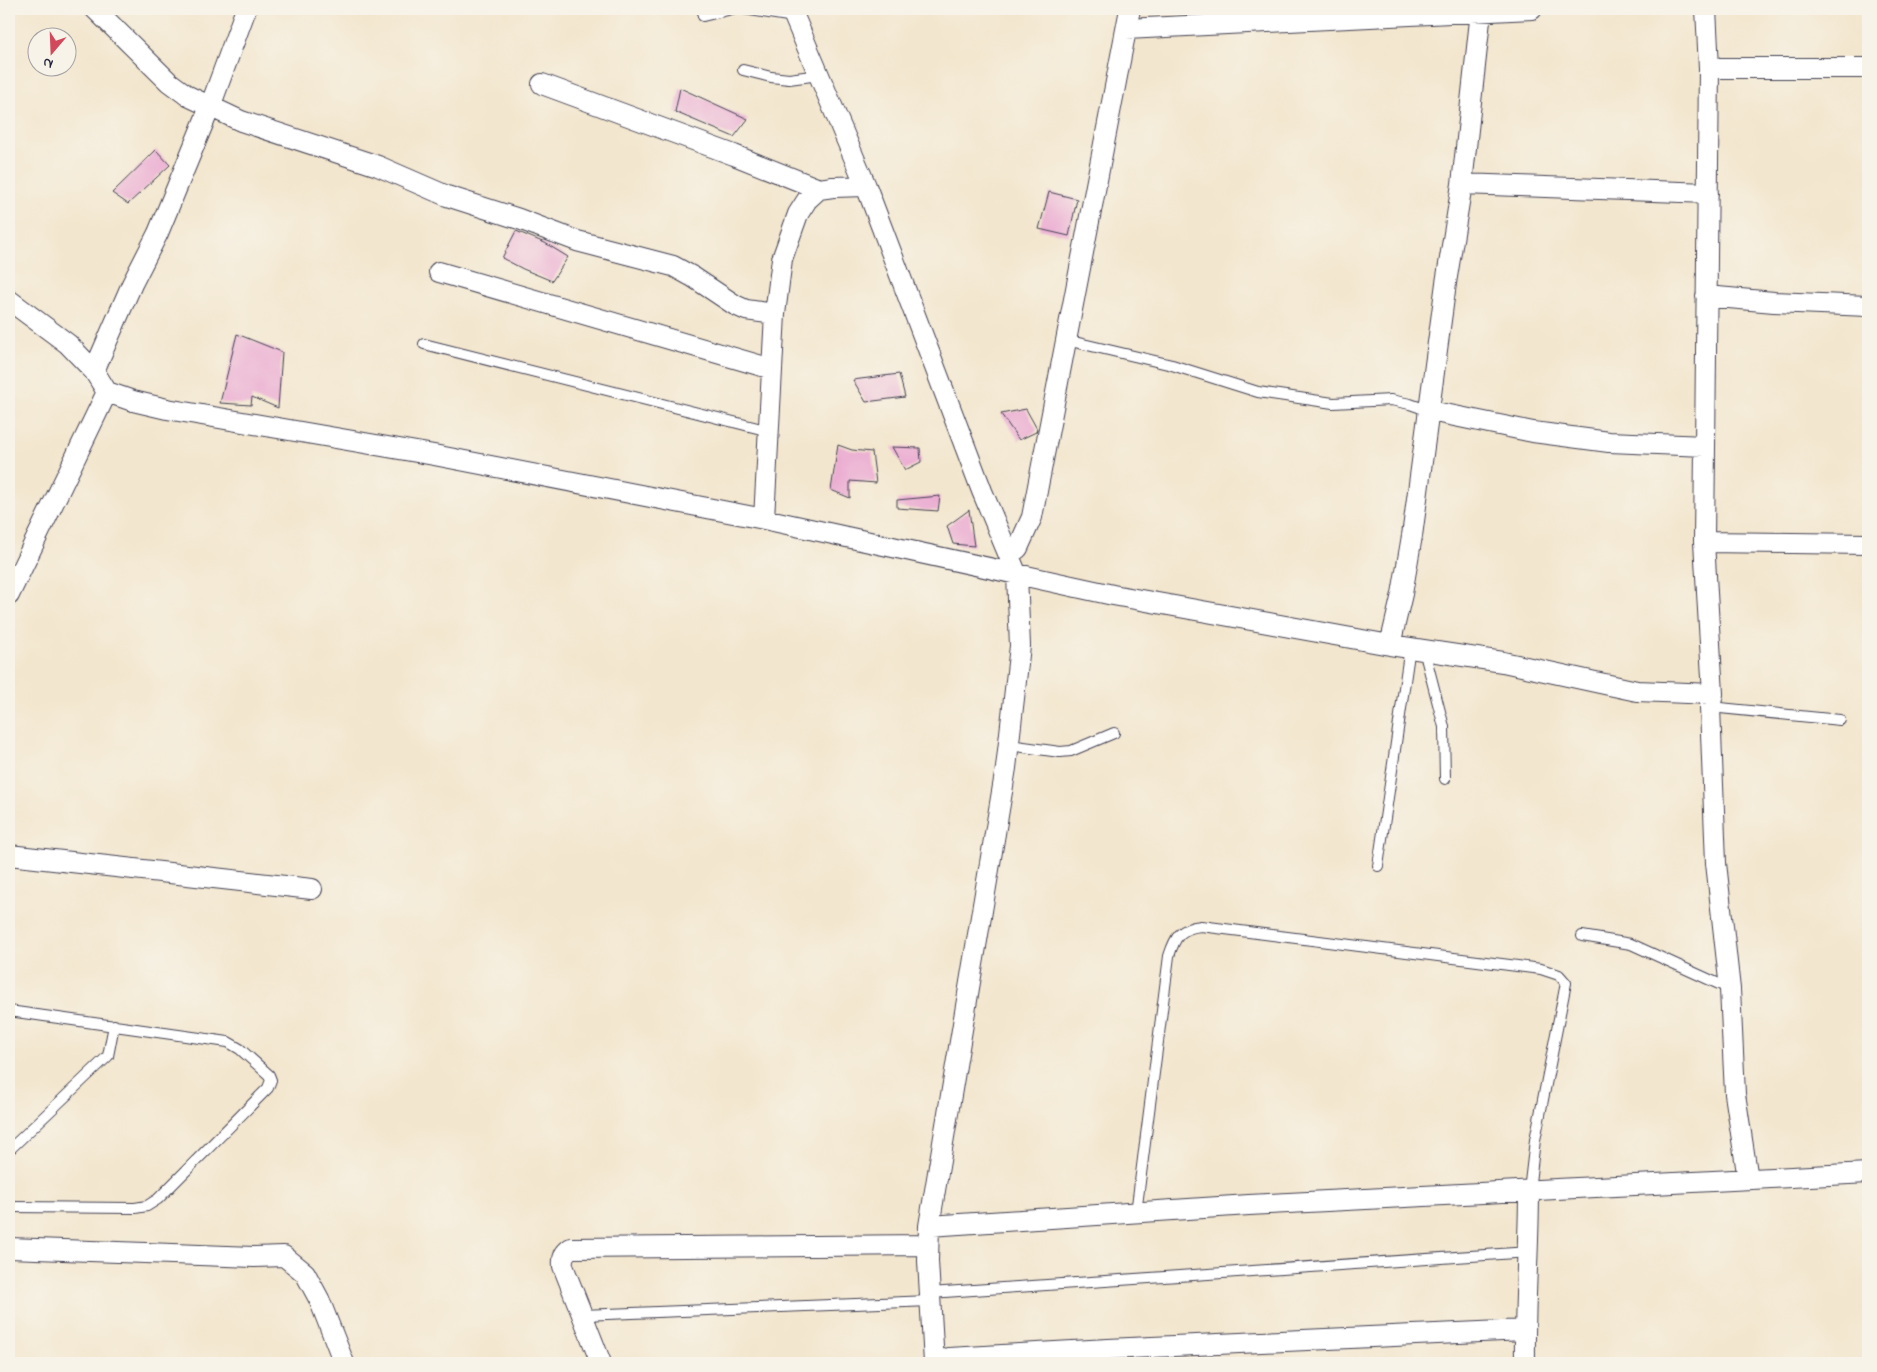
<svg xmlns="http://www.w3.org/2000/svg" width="1877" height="1372" viewBox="0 0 1877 1372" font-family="'Indie Flower',sans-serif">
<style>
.building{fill:#ebadd2}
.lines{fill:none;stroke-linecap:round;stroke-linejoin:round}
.lane-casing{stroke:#413f51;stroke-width:12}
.street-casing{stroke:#413f51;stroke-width:22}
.lane{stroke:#fff;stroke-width:10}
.street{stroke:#fff;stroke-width:20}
</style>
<rect width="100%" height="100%" fill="#f7f3e8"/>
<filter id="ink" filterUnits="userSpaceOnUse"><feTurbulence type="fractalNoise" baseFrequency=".02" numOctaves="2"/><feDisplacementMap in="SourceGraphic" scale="10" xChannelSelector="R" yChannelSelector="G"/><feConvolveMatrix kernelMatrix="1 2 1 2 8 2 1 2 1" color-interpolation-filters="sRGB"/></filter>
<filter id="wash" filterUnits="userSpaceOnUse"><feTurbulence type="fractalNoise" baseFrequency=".0096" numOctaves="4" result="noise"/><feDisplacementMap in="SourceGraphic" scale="20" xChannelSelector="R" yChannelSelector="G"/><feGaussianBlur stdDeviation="1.12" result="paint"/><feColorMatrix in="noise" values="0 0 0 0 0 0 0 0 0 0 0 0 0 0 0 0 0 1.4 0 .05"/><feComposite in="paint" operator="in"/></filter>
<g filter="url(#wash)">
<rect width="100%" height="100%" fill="#f3e6ce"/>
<g id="blocks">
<!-- building -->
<path class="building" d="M680 88 748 119 734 137 675 112Z
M156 150 170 165 128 204 112 193Z
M1049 192 1077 199 1069 236 1039 229Z
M516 231 545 243 568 257 552 281 523 269 502 258Z
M237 334 282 352 278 408 252 397 251 405 220 403Z
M899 374 905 397 866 402 853 380Z
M1026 409 1037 429 1036 432 1019 440 1001 414Z
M838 445 852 450 872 452 876 483 850 481V498L831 490Z
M892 447 920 448 921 462 905 470Z
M940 496 938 511 897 508V500Z
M969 510 974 546 953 544 947 526Z"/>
</g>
</g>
<g filter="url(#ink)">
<use href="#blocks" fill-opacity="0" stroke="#413f51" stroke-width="1"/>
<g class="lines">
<!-- lane casing -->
<g class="lane-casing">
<path id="lane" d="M744 9 794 17
M703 16 732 9
M743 70 771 77 789 79 819 75
M1066 340 1172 365 1258 392 1333 403 1391 400 1410 404 1430 411
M424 344 769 431
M1424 650 1444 727 1445 779
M1710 707 1840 720
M1009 745 1060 752 1071 751 1114 733
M1378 866 1410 647
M1582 936 1631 944 1730 989
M9 1011 228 1042 240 1049 269 1075 271 1080 268 1088 158 1199 147 1206 135 1208 9 1207
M9 1150 108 1056 114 1025
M1136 1213 1169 956C1175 937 1180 928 1201 926L1541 969 1559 975 1566 983 1535 1140 1529 1191
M930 1293 1529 1252
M582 1315 930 1301"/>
</g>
<!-- street casing -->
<g class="street-casing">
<path id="street" d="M95 9 169 82 188 96 241 121 378 166 447 196 519 219 577 241 673 266 693 277 735 305 746 310 775 314
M791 9 866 186 982 491 1017 575 1020 646 1006 768 929 1226 928 1261 934 1363
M1706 9 1709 68 1704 542 1713 694 1710 707 1716 863 1730 989 1735 1094 1748 1179
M1126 29 1532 9
M1709 68H1868
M542 84 734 155 819 189 833 187 866 186
M1462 184 1708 193
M439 272 772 369
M1706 296 1774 302 1868 306
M9 300 68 344 94 371 107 392 133 401 167 409 434 455 764 519 1113 595 1390 645 1503 662 1637 691 1713 694
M94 371 132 284 158 233 210 107 246 9
M1430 411 1533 432 1609 442 1705 446
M764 519 775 314 782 259 798 214 807 200 819 189
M1704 542 1868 544
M1009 555 1018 548 1032 517 1130 9
M9 595 107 392
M1390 645 1402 594 1412 536 1446 283 1462 184 1481 11
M9 855 312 889
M929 1226 1249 1205 1868 1173
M9 1248 254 1257 284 1256 305 1273 319 1299 344 1363
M601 1363 563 1266C562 1257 564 1253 571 1248L928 1245
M933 1363 949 1358 1108 1349 1524 1330
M1525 1363C1524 1306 1529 1248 1529 1191"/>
</g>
<!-- lane -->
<use href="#lane" class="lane"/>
<!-- street -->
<use href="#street" class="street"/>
</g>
</g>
<!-- margin -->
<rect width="1877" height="1372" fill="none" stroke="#f7f3e8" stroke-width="30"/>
<!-- north arrow -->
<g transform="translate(52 52) rotate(199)"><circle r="24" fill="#f7f3e8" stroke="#a29fa3"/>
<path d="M0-4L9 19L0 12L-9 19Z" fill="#d1495b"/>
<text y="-8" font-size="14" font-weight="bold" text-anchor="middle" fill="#22223b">N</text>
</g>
</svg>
